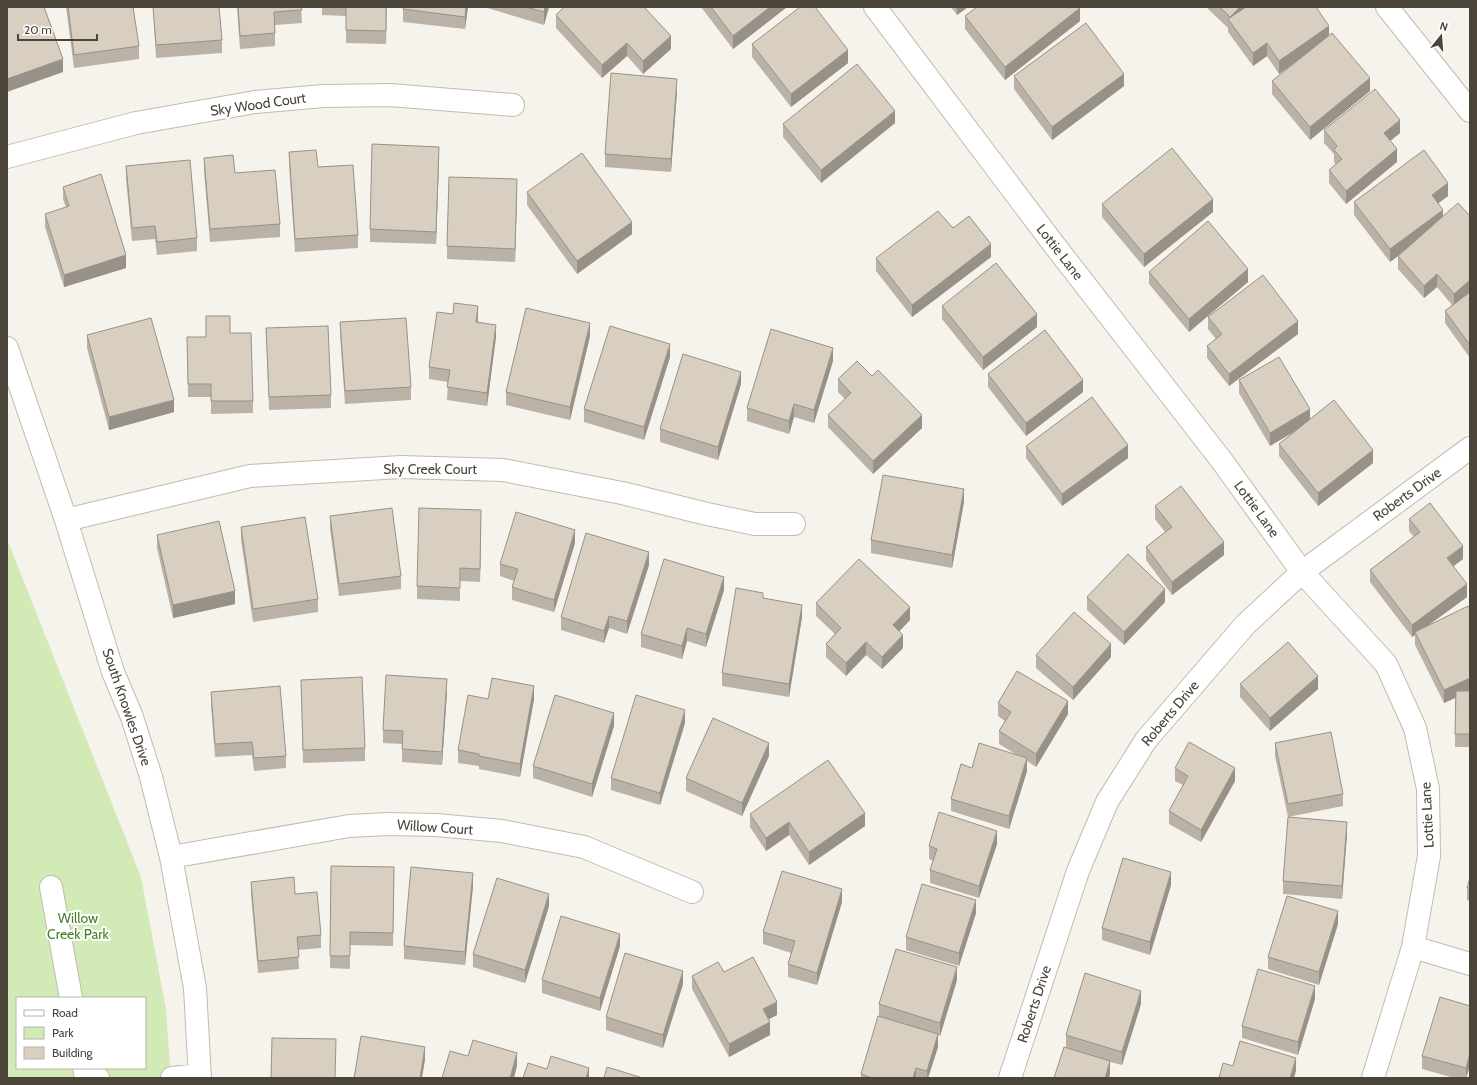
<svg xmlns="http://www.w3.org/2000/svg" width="1477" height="1085" viewBox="0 0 1477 1085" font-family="Cabin,sans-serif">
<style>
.green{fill:#d2eab5;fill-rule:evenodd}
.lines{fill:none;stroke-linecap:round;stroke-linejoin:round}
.minor-casing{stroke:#c2bbae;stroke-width:24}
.minor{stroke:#fff;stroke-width:22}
.wall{fill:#bab2a6}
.shaded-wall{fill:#979187}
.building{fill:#d8cfc1;stroke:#979187}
.labels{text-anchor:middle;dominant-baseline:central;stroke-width:4;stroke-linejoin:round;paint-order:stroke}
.street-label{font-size:14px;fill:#4b4439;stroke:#fff}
.park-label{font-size:14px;fill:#4a7f2a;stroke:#fff}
</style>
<rect width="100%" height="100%" fill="#f6f3ec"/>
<!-- green -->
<path class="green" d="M7 539 141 877 166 1009 171 1078H7ZM17 998H145V1068H17Z"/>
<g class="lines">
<!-- minor casing -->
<g class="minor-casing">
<path id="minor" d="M875 7 1052 242 1222 461 1302 572 1386 664 1415 728 1428 789 1429 856 1413 947 1373 1078
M1387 7 1470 111
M7 157 136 123 255 102 324 96 390 95 513 105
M7 348 66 520 113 672 132 717 151 777 171 857 195 988 200 1078
M66 520 250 476 401 467 503 470 622 493 707 514 755 524H794
M171 857 349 826 388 824 436 825 502 831 584 847 692 892
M51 887 71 998
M1413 947 1470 964
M84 1068 86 1078H98
M172 1078 200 1075
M1010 1078 1078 871 1107 802 1146 740 1245 625 1302 572 1470 448"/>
</g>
<!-- minor -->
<use href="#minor" class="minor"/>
</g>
<!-- wall -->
<path class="wall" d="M66 7H133L139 46V59L74 68Z
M153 7H219L222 40V53L156 58Z
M237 7H301L302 23 275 25V46L240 49Z
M322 7H387L386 44 346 43V16L322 15Z
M468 7 465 29 403 22V9Z
M484 7H549L544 25Z
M701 7H787L733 49Z
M951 7H968L957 15Z
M1206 7H1316L1329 35 1370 91 1310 140 1272 94V81L1298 60 1279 74 1267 56 1253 66 1228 32V28Z
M556 15 671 49 643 74 627 56 602 78 556 28Z
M965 16 1080 21 1005 80 965 29Z
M752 44 848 63 791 107 752 57Z
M1014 76 1124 86 1052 140 1014 89Z
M677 91 671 172 605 167V154Z
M895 123 821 183 783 137V124Z
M1324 130 1400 133 1390 141 1397 162 1346 204 1329 183V170L1336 165 1334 162V154L1324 143Z
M289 152 318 167 358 235V248L295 252 289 165Z
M204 158 235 173 280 224V237L210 242 204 171Z
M439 159 436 244 370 242V229Z
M126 166 197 238V251L157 255 155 239 132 241 126 179Z
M63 187 126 268 64 287 45 227V214L66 208 63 199Z
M517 192 515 262 447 259V246Z
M527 192 632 234 577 274 527 205Z
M1448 196 1438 203 1443 216H1470V358L1445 323V311L1452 305 1437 287 1424 298 1398 269V256L1390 262 1354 215V202Z
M1102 204 1213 212 1144 267 1102 217Z
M991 257 912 317 876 271V258Z
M1149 272 1248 282 1189 332 1149 284Z
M942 306 1037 327 983 370 942 319Z
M1208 317 1298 334 1229 386 1207 358V346L1216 339 1208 329Z
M478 319V322L496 337 487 406 447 400 448 382 429 379V367Z
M340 322 411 387V400L345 404 340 335Z
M266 328 331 395V408L269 410Z
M230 333 253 401V413L211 414V397H188L187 337H206Z
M87 335 174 412 109 430 87 348Z
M590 336 570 420 506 405V392Z
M670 357 644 440 584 422V409Z
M833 361 814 423 794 417 789 434 747 421V408Z
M988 374 1083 392 1026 436 988 387Z
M872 376 922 428 873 474 828 427V415L845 399 838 392V379Z
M1239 380 1310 419 1373 463 1318 506 1279 456V444L1292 433 1270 446 1239 393Z
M741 384 718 460 660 442V429Z
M1026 446 1128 458 1062 506 1026 458Z
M964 502 952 568 871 553V540Z
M1155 506 1224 555 1172 595 1146 560V547L1165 532 1155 519Z
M330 516 401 576V589L339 596 330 529Z
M1409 519 1463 559 1453 566 1467 597 1429 625 1469 691H1470V747H1455V698L1444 703 1415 645V635L1412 637 1370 582V570L1414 537 1409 531Z
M481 523 480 582 460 581V601L417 599V586Z
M241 527 318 599V612L253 622 241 540Z
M157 535 235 604 173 618 157 548Z
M575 543 554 612 512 600V587L514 581 500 576V564Z
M649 565 627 634 609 628 604 643 561 630V617Z
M724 590 706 647 687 641 682 659 641 647V634Z
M1087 597 1165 602 1124 645 1087 610Z
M763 598 802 617 789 697 722 686V673Z
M816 603 910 620 899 631 903 648 882 669 866 655 846 676 826 657V644L835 634 816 616Z
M1036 655 1111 657 1073 700 1036 668Z
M301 680 365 748V761L303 763Z
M1240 684 1318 689 1270 731 1240 697Z
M211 692 286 756V768L254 771 252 755 215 757 211 705Z
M447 692 442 765 402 762V744L383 743V730Z
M488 699H534L520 777 479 769V766L458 763V750Z
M998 703 1068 714 1036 767 1027 761V771L1009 829 951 811V799L972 768 1017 755 999 744V731L1005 721 998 716Z
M685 723 660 805 611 790V778Z
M614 726 592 797 533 778V766Z
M1275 743 1343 794V806L1288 817 1275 756Z
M769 756 742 816 686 791V778Z
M1175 768 1235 781 1201 842 1169 824V811L1183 785 1175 781Z
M750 814 865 826 809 865 789 835 766 851 750 827Z
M1347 834 1342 899 1283 894V881Z
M997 844 979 898 930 883V870L933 861 929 859V846Z
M331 866 394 867 393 946 350 945V969L330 968Z
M251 882 295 894 321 935V948L298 950 299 969 258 973 251 895Z
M1171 885 1150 955 1102 940V928Z
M473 886 465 965 404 959V946Z
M1467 888H1470V901L1467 900Z
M842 902 817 985 788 977V964L791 953 763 944V932Z
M549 906 525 983 473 967V954Z
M976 913 959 966 906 950V937Z
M1338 924 1319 985 1268 969V957Z
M620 946 600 1011 542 993V980Z
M724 972 777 1015 769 1019 770 1035 729 1057 692 989V976Z
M957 980 940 1036 938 1035V1047L928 1078H861V1074L879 1016V1004Z
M683 984 663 1048 606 1030V1017Z
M1315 999 1298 1055 1242 1038V1026Z
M1141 1004 1122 1065 1110 1062V1074L1109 1078H1054L1066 1048V1035Z
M1470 1006V1066L1466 1078H1454L1422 1069V1056Z"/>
<!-- shaded-wall -->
<path class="shaded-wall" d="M466 7H468L465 29V17Z
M545 7H549L544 25V12Z
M770 7H787L733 49V36Z
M957 7H968L957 15Z
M1240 7H1251L1230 22V17Z
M1080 8V21L1005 80V67Z
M1329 26V38L1279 74V61Z
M671 36V49L643 74V61Z
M627 43V56L602 78V65Z
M1267 43V56L1253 66V53Z
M848 50V63L791 107V94Z
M63 59V72L7 92V79Z
M1124 74V86L1052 140V127Z
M1370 78V91L1310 140V127Z
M677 79V91L671 172V159Z
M895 111V123L821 183V170Z
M1400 120V133L1384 146V133Z
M439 147V159L436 244V232Z
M1397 149V162L1346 204V191Z
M517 179V192L515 262V249Z
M1448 183V196L1432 208V195Z
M1213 199V212L1144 267V254Z
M1443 210V222L1390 262V249Z
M632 222V234L577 274V261Z
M991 244V257L912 317V305Z
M126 255V268L64 287V275Z
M1248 269V282L1189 332V319Z
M1437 274V287L1424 298V286Z
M1470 280V293L1454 307V294Z
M478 306V319L476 335V322Z
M1037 314V327L983 370V357Z
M1298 321V334L1229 386V374Z
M590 323V336L570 420V407Z
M496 325V337L487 406V393Z
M670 344V357L644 440V427Z
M833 348V361L814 423V410Z
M741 372V384L718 460V447Z
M1083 380V392L1026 436V423Z
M174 400V412L109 430V417Z
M794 404V417L789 434V421Z
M1310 409V422L1270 446V433Z
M922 415V428L873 474V461Z
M1128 445V458L1062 506V494Z
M1373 450V463L1318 506V493Z
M964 489V502L952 568V555Z
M481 510V523L480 582V569Z
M575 530V543L554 612V600Z
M1224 542V555L1172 595V582Z
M1463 546V559L1447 571V558Z
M649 552V565L627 634V621Z
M724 577V590L706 647V634Z
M1467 584V597L1416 634 1415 632V635L1412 637V625Z
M1165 589V602L1124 645V632Z
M235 591V604L173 618V605Z
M802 605V617L789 697V684Z
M910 607V620L893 638V625Z
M609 616V628L604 643V631Z
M687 628V641L682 659V646Z
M903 635V648L882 669V657Z
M866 642V655L846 676V663Z
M1111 644V657L1073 700V687Z
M1318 676V689L1270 731V718Z
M1470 678V691L1444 703V690Z
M447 679V692L442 765V752Z
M534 686V699L520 777V764Z
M1068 701V714L1036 767V754Z
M685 710V723L660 805V793Z
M614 713V726L592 797V784Z
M769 743V756L742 816V803Z
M1027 758V771L1009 829V816Z
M1235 768V781L1201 842V830Z
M865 813V826L809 865V852Z
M789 822V835L766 851V838Z
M1347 822V834L1342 899V886Z
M997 831V844L979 898V886Z
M1171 872V885L1150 955V942Z
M473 873V886L465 965V952Z
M842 889V902L817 985V973Z
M549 894V906L525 983V970Z
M976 900V913L959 966V953Z
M1338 911V924L1319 985V972Z
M620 934V946L600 1011V998Z
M957 967V980L940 1036V1023Z
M683 971V984L663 1048V1035Z
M1315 986V999L1298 1055V1042Z
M1141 991V1004L1122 1065V1052Z
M777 1002V1015L763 1022V1009Z
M770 1022V1035L729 1057V1044Z
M938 1034V1047L928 1078H927V1071Z
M425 1047V1060L422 1078H420Z
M517 1053V1066L514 1078H510Z
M1470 1053V1066L1466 1078V1068Z
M1296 1058V1071L1294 1078H1290Z
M1110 1061V1074L1109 1078H1105Z
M589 1068V1078H586Z
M916 1068V1078H913Z"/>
<!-- building -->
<path class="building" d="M7 7H44L63 59 7 79Z
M68 7H133L139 46 74 55Z
M153 7H219L222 40 156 45Z
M238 7H301L302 10 274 12 275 33 240 36Z
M346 7H386V31L346 30Z
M403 7H466L465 17 403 9Z
M526 7H545L544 12Z
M564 7H644L671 36 643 61 627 43 602 65 556 15Z
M711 7H770L733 36Z
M800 7H815L848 50 791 94 752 44Z
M977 7H1079L1080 8 1005 67 965 16Z
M1220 7H1240L1230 17Z
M1246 7H1316L1329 26 1279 61 1267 43 1253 53 1228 19Z
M1086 23 1124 74 1052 127 1014 76Z
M1332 33 1370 78 1310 127 1272 81Z
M857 64 895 111 821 170 783 124Z
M611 73 677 79 671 159 605 154Z
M1375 89 1400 120 1384 133 1397 149 1346 191 1329 170 1342 159 1334 150 1337 146 1324 130Z
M372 144 439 147 436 232 370 229Z
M1172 148 1213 199 1144 254 1102 204Z
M316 150 318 167 353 165 358 235 295 239 289 152Z
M1424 150 1448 183 1432 195 1443 210 1390 249 1354 202Z
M582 153 632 222 577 261 527 192Z
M233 155 235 173 275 170 280 224 210 229 204 158Z
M190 160 197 238 157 242 155 226 132 228 126 166Z
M101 174 126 255 64 275 45 214 69 206 63 187Z
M449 177 517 179 515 249 447 246Z
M1458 203 1470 216V280L1454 294 1437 274 1424 286 1398 256Z
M938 211 953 228 969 216 991 244 912 305 876 258Z
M1208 221 1248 269 1189 319 1149 272Z
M996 263 1037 314 983 357 942 306Z
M1263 275 1298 321 1229 374 1207 346 1222 334 1208 317Z
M1470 292V345L1445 311Z
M454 303 478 306 476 322 496 325 487 393 447 387 450 370 429 367 437 312 453 314Z
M526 308 590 323 570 407 506 392Z
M206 316H230V333H251L253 401H211V384H188L187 337H206Z
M151 318 174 400 109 417 87 335Z
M406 318 411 387 345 391 340 322Z
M328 326 331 395 269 397 266 328Z
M610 326 670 344 644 427 584 409Z
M771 329 833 348 814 410 794 404 789 421 747 408Z
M1045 330 1083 380 1026 423 988 374Z
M683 354 741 372 718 447 660 429Z
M1279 357 1310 409 1270 433 1239 380Z
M857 361 872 376 878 370 922 415 873 461 828 415 851 393 838 379Z
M1092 397 1128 445 1062 494 1026 446Z
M1334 400 1373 450 1318 493 1279 444Z
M883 475 964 489 952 555 871 540Z
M1181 486 1224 542 1172 582 1146 547 1172 527 1155 506Z
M1430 503 1463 546 1447 558 1467 584 1412 625 1370 570 1420 532 1409 519Z
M392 508 401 576 339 584 330 516Z
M419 508 481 510 480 569 460 568V588L417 586Z
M516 512 575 530 554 600 512 587 518 569 500 564Z
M305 517 318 599 253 609 241 527Z
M219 521 235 591 173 605 157 535Z
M586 533 649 552 627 621 609 616 604 631 561 617Z
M1128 554 1165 589 1124 632 1087 597Z
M664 559 724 577 706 634 687 628 682 646 641 634Z
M859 559 910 607 893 625 903 635 882 657 866 642 846 663 826 644 841 628 816 603Z
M736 588 763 593V598L802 605 789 684 722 673Z
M1468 606 1470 610V678L1444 690 1415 632Z
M1074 612 1111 644 1073 687 1036 655Z
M1288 642 1318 676 1270 718 1240 684Z
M1017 671 1068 701 1036 754 999 731 1011 712 998 703Z
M386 675 447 679 442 752 402 749 403 731 383 730Z
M362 677 365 748 303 750 301 680Z
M492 678 534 686 520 764 479 756V754L458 750 468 695 488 699Z
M280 686 286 756 254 758 252 742 215 744 211 692Z
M1456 691H1470V734H1455Z
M555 695 614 713 592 784 533 766Z
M636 695 685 710 660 793 611 778Z
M713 718 769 743 742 803 686 778Z
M1331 732 1343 794 1288 804 1275 743Z
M1189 742 1235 768 1201 830 1169 811 1188 776 1175 768Z
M979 743 1027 758 1009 816 951 799 961 764 972 768Z
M828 760 865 813 809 852 789 822 766 838 750 814Z
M939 812 997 831 979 886 930 870 937 849 929 846Z
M1288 817 1347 822 1342 886 1283 881Z
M1123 858 1171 872 1150 942 1102 928Z
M331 866 394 867 393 933 350 932V956H330Z
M411 867 473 873 465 952 404 946Z
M782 871 842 889 817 973 788 964 795 941 763 932Z
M294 877 295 894 317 892 321 935 297 937 299 957 258 961 251 882Z
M497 878 549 894 525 970 473 954Z
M1470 878V888H1467Z
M922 884 976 900 959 953 906 937Z
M1287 896 1338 911 1319 972 1268 957Z
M561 916 620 934 600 998 542 980Z
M896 949 957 967 940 1023 879 1004Z
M625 953 683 971 663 1035 606 1017Z
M753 957 777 1002 763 1009 770 1022 729 1044 692 976 718 962 724 972Z
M1258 969 1315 986 1298 1042 1242 1026Z
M1085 973 1141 991 1122 1052 1066 1035Z
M1440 997 1470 1006V1053L1466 1068 1422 1056Z
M878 1016 938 1034 927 1071 916 1068 913 1078H872L861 1074Z
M361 1036 425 1047 420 1078H354Z
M272 1038 336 1039 335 1078H271Z
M473 1040 517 1053 510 1078H442L450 1051 468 1056Z
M1240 1041 1296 1058 1290 1078H1219L1223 1063 1233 1066Z
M1064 1047 1110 1061 1105 1078H1054Z
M551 1056 589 1068 586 1078H523L528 1063 547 1069Z
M607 1067 643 1078H604Z"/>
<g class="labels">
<!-- street labels -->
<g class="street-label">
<text transform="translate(258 104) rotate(-8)">Sky Wood Court</text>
<text transform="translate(1060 252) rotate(52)">Lottie Lane</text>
<text x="430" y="469">Sky Creek Court</text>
<text transform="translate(1407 494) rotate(-36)">Roberts Drive</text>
<text transform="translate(1257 509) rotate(54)">Lottie Lane</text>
<text transform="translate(127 707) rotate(71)">South Knowles Drive</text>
<text transform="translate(1170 713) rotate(-50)">Roberts Drive</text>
<text transform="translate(1427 815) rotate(-93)">Lottie Lane</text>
<text transform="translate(435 827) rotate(4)">Willow Court</text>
<text transform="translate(1034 1004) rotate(-72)">Roberts Drive</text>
</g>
<!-- park labels -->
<g class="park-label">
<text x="78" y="918">Willow<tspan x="78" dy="16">Creek Park</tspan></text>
</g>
</g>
<!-- border -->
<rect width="1477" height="1085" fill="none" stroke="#4b4439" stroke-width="16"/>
<!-- legend -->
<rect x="16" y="997" width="130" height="72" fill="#ffffff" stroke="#b7b4b0"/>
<rect x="24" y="1010" width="20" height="6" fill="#ffffff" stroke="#b7b4b0"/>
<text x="52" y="1017" font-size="12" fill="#4b4439">Road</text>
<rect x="24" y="1027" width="20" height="12" fill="#d2eab5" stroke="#b7b4b0"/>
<text x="52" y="1037" font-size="12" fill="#4b4439">Park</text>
<rect x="24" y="1047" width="20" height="12" fill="#d8cfc1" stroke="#b7b4b0"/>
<text x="52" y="1057" font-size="12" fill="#4b4439">Building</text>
<!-- north arrow -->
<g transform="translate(1441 36) rotate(17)" stroke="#ffffff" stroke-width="3" paint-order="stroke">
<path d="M0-3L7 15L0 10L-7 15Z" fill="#4b4439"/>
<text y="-6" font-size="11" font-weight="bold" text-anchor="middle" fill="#4b4439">N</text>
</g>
<!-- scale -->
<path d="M18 34v6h79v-6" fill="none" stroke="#4b4439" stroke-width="2"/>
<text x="24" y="34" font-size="12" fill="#4b4439" stroke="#ffffff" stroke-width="3" paint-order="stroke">20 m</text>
</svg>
